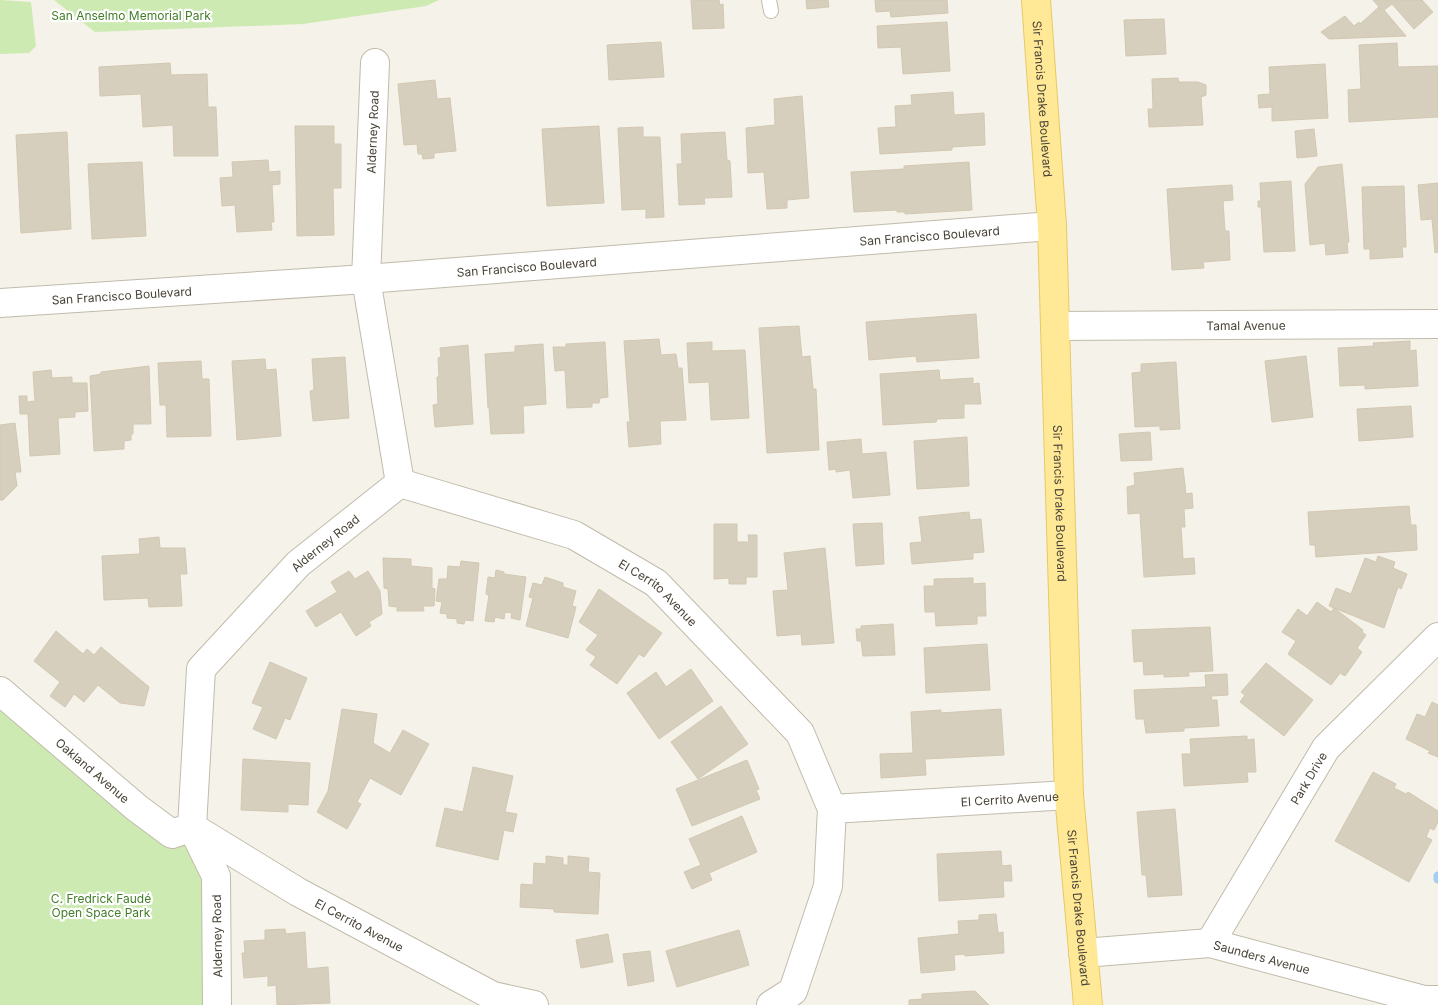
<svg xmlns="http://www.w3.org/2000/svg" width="1438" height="1005" viewBox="0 0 1438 1005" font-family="Inter,sans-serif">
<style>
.green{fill:#cceab1}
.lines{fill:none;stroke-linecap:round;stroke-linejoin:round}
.stream{stroke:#a4cdf3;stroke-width:9}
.building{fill:#d7cfbe;stroke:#d2c7b1}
.service-casing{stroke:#c1bbab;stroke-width:16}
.minor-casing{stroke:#c1bbab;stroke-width:30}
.primary-casing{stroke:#e7c964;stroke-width:30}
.service{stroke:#fff;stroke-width:14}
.minor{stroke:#fff;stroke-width:28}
.primary{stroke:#ffe997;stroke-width:28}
.labels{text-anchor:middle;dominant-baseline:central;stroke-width:4.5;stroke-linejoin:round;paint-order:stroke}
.park-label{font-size:12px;fill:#427d28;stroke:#fff}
.street-label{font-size:12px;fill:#494337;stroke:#fff}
</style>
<rect width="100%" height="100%" fill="#f5f2e9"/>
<!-- green -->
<path class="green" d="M0 0 31 2 36 46 29 53 0 54Z
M54 0H439L426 6 303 24 95 32Z
M0 691 172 834 192 827 216 876 217 1005H0Z"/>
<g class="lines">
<!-- stream -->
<path class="stream" d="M1438 876V879"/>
</g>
<!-- building -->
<path class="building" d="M691 0H719L720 5 723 4 724 28 693 29Z
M806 0H828L829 7 807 9Z
M875 0H947L948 13 891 17 890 11 876 12Z
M1373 0H1422L1433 12 1414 29 1392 4 1384 10 1406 36 1329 39 1321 32 1345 16 1354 26 1359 22 1360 24 1379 7Z
M1164 19 1166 54 1126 56 1124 20Z
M947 22 950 71 903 74 901 47 878 48 877 26Z
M661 42 664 77 609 80 607 45Z
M1397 43 1398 67 1438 66V117L1349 122 1348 90 1361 89 1359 45Z
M170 63 171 75 207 74 208 107H216L218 156H174L173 125 143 127 141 94 100 96 99 67Z
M1325 64 1328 118 1272 121V107L1259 108 1258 95 1270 94 1269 67Z
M1178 78 1179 82H1198L1206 85V95L1201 97 1203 125 1149 127 1148 109H1153L1152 79Z
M435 80 437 99 450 98 456 151 434 153V158L423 159 422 154H418L417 144 404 145 398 84Z
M953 92 954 115 984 113 985 145 952 147V150L880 154 878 128 896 127 895 106 912 105 911 95Z
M802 96 809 198 787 200V208L767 209 764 172 748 173 746 128 775 125 774 99Z
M295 126H334V144H341V188H333L334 235 297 236Z
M599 126 604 203 547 206 542 129Z
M643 127V137H660L664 217 646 218V209L622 210 618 128Z
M1314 129 1317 156 1297 158 1295 131Z
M67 132 71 229 21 233 16 135Z
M725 132 727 160 730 161 732 197 704 198 705 204 679 205 677 164H682L681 134Z
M268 160 269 172 280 171V184L272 185 274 222H271L272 230 237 232 235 205 222 206 220 178 233 177 232 162Z
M142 162 146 236 92 239 88 164Z
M969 162 972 210 905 214V212H897V210L854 212 851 172 904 169V166Z
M1342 164 1349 242H1347L1348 253 1326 255 1325 243 1310 245 1305 184 1318 167Z
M1291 181 1295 251 1264 252 1261 207H1258V201H1261L1260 183Z
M1438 183V252L1435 253 1432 219 1421 220 1418 185Z
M1232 185 1233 200 1223 201 1225 231H1229L1230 260 1203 262 1204 268 1172 270 1167 189Z
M1404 186 1406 247H1402L1403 257 1370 259V249H1364L1362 187Z
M976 314 979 358 917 362 916 356 869 360 866 322Z
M799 326 802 357 810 356 813 389H816L819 450 767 453 759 328Z
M659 339 661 355 676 354 678 368H682L686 420 660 421 661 444 629 447 627 422H630L624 341Z
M1410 341V351L1416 350 1418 386 1365 389V385L1340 386 1338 348 1374 346 1373 343Z
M605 342 608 397 600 398 599 403H592V407L567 408 565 370 555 371 553 347H566V344Z
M712 342V351L745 350 749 418 711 420 709 382 689 383 687 343Z
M543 344 546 404 523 406 524 433 491 434 489 407 488 408 485 354 515 352V346Z
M468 345 473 424 435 427 433 405 438 404 437 377H439L438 358 441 357 440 348Z
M1306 356 1313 417 1272 422 1265 361Z
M345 357 349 418 313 421 310 391 314 390 312 359Z
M265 359 266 370 276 369 281 436 237 440 232 361Z
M201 361 202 379H209L211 436 167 437 166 405H160L158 363Z
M1176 362 1180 429 1160 430V426L1135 427 1132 373 1141 372V364Z
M149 366 151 424H133V434H131V440L124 441V449L94 451 90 376 101 374V372Z
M51 370 52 378 72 377V383H87L88 411 75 412V417L58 418 60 454 30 456 28 414H20L19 396H27V402L35 401 33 372Z
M939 370 940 380 973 378V384L979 383 981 404H964V418L937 419 936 422 883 425 880 374Z
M1411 406 1413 437 1359 441 1357 409Z
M15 423 21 472H15L17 486 3 500H0V425Z
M1150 432 1152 460 1121 461 1119 434Z
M967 437 969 486 917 489 914 441Z
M861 439 862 454 886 452 890 495 853 498 850 470 836 472V469L829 470 827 442Z
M1183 468 1186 494 1192 493 1193 508 1184 509 1185 527H1181L1183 559 1194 558 1195 574 1144 577 1140 513 1128 514 1127 487 1135 485 1134 473Z
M1409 506 1411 525H1416L1417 550 1316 557 1315 545H1310L1308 512Z
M969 512 970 520 981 519 984 552 973 553V559L912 564 910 543 922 542 919 517Z
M882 523 884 564 856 566 853 524Z
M714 524H737V542H749L748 535H757V577H746V584H729V578L714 579Z
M159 537 160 548H185L187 574H180L182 606 149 607 148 598 104 600 102 556 140 554 139 539Z
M825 548 834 643 802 645 801 634 777 636 773 591 788 590 784 553Z
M1378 556 1395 562 1393 568 1407 574 1401 589 1398 587 1384 628 1329 606 1336 588 1351 594 1365 558 1376 562Z
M383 558 411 559V566L432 568V588L435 589 434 606H423L424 611H397V607L389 606 388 589 384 588Z
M461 561 479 563 473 621 465 620 464 624 457 623V619L447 618V614L440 613 442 602 436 601 439 579H447L448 566 460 567Z
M496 570 504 572V574L526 577 520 620 511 618 512 613 505 612 504 619 495 617 494 622 485 621 489 595 486 594 488 577 495 578Z
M349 571 355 579 368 571 380 591 382 614 369 622 371 626 356 636 341 612 316 627 306 611 337 592 331 582Z
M545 577 563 583V587L576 591 572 606 576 607 568 638 526 626 533 598 529 597 533 583 542 585Z
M973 578V584L985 583 986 616H977V624L936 626 935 612H925L924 586H934V579Z
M599 589 662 633 644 657 639 654 617 684 590 665 596 657 586 650 598 635 579 622Z
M1317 602 1331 612 1334 608 1363 630 1362 632 1366 635 1357 648 1362 652 1345 676 1340 673 1331 685 1288 654 1296 641 1282 632 1298 609 1307 616Z
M893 624 895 655 863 656 861 641H857L856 629H861V626Z
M1210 627 1213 671 1188 672 1189 676 1164 677V674L1144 675 1143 661 1134 662 1132 630Z
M56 631 83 654 87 649 94 655 101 647 149 687 144 706 120 703 98 685 84 702 74 694 65 707 50 696 60 682 34 661Z
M987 644 990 690 926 693 924 648Z
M270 662 307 678 290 720 285 718 276 739 253 729 263 707 252 703Z
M1266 663 1313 700 1284 736 1240 702 1245 695 1241 692Z
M691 669 713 701 659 739 627 693 656 672 666 687Z
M1227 674 1228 695 1211 696 1212 700H1217L1219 726 1184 728V731L1146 733 1144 719H1136L1134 690 1206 687 1205 675Z
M1432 702 1438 705V757L1428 753 1430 751 1406 739 1417 714 1425 717Z
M721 706 748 744 698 779 671 742Z
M342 709 377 714 373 743 390 753 403 730 429 744 401 795 370 778 357 802 361 804 347 829 317 812 328 791Z
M1001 709 1004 755 925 759 926 775 881 778 880 754 913 753 911 712 941 710V713Z
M1247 736V740L1254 739 1256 772H1247L1248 782 1184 786 1182 754H1191L1190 739Z
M243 759 310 763 308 805 288 804V812L241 810Z
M747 760 759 789 756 790 760 799 692 826 676 789Z
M473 767 513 776 505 812 517 814 513 832 504 830 498 860 436 846 445 808 463 812Z
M1373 772 1396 784 1394 788 1406 794 1408 792 1438 811V822L1434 830 1430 828 1426 837 1432 840 1409 882 1335 841Z
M1175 809 1182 895 1148 897 1146 875H1142L1137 812Z
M742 816 757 852 709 873 712 880 692 889 684 872 701 865 689 839Z
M1001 851 1002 866 1011 865 1012 881H1003L1004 897 939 901 937 854Z
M546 856 563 858V865H568V856L589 858 588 872 600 873 598 914 554 912V909L520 907 521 884 533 885 534 863 546 864Z
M996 914 998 933 1003 932 1004 953 965 956V954L954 955 955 970 921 973 918 938 959 934 958 921 979 920V915Z
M285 929 286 934 305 932 307 969 328 967 330 1003 277 1005 276 985 268 986V976L244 978 242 953H245L244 941 265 940V930Z
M739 930 749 965 677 987 666 951Z
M608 934 613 962 581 968 576 940Z
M650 951 654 981 628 986 623 954Z
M975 991 989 1005H909V1000L922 999V994Z"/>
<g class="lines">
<!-- service casing -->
<g class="service-casing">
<path id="service" d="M769 0 771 11"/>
</g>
<!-- minor casing -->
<g class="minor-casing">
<g id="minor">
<path id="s1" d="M0 303 366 279 1052 226"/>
<path id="s2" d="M1055 326 1437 324"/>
<path id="s3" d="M400 483 574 535 656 583 800 733 832 809"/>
<path id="s4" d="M0 691 137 808 172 834 192 827"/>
<path id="s5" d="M192 827 298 892 493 996 534 1005"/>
<path id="s6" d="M1210 943 1326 748 1438 637"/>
<path id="s7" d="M1083 953 1210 943 1424 1000H1438"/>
<path id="s8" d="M217 1005 216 876 192 827 201 669 298 564 400 483 366 279 375 63"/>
<path id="s9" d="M771 1005 793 991 828 886 832 809 1069 795"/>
</g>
</g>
<!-- primary casing -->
<g class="primary-casing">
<g id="primary">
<path id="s10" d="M1036 0 1052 226 1069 795 1088 1005"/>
</g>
</g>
<!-- service -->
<use href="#service" class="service"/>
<!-- minor -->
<use href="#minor" class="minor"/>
<!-- primary -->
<use href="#primary" class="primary"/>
</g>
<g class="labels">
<!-- park labels -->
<g class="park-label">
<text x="131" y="15">San Anselmo Memorial Park</text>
<text x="101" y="898">C. Fredrick Faudé<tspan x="101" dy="14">Open Space Park</tspan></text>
</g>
<!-- street labels -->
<g class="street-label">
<text stroke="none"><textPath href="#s10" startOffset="99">Sir Francis Drake Boulevard</textPath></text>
<text stroke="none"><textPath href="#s8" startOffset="969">Alderney Road</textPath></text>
<text stroke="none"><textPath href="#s1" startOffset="932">San Francisco Boulevard</textPath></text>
<text stroke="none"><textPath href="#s1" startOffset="528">San Francisco Boulevard</textPath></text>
<text stroke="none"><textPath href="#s1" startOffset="122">San Francisco Boulevard</textPath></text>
<text stroke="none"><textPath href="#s2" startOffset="191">Tamal Avenue</textPath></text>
<text stroke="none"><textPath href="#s10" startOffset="504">Sir Francis Drake Boulevard</textPath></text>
<text stroke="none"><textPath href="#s8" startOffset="519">Alderney Road</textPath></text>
<text stroke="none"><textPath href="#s3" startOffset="284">El Cerrito Avenue</textPath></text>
<text stroke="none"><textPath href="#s4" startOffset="122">Oakland Avenue</textPath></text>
<text stroke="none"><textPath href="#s6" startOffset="192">Park Drive</textPath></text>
<text stroke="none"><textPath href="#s9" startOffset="392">El Cerrito Avenue</textPath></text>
<text stroke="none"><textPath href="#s10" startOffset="909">Sir Francis Drake Boulevard</textPath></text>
<text stroke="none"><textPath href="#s5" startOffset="194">El Cerrito Avenue</textPath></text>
<text transform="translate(217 936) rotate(-91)">Alderney Road</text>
<text stroke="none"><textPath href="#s7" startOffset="181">Saunders Avenue</textPath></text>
</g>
</g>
</svg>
